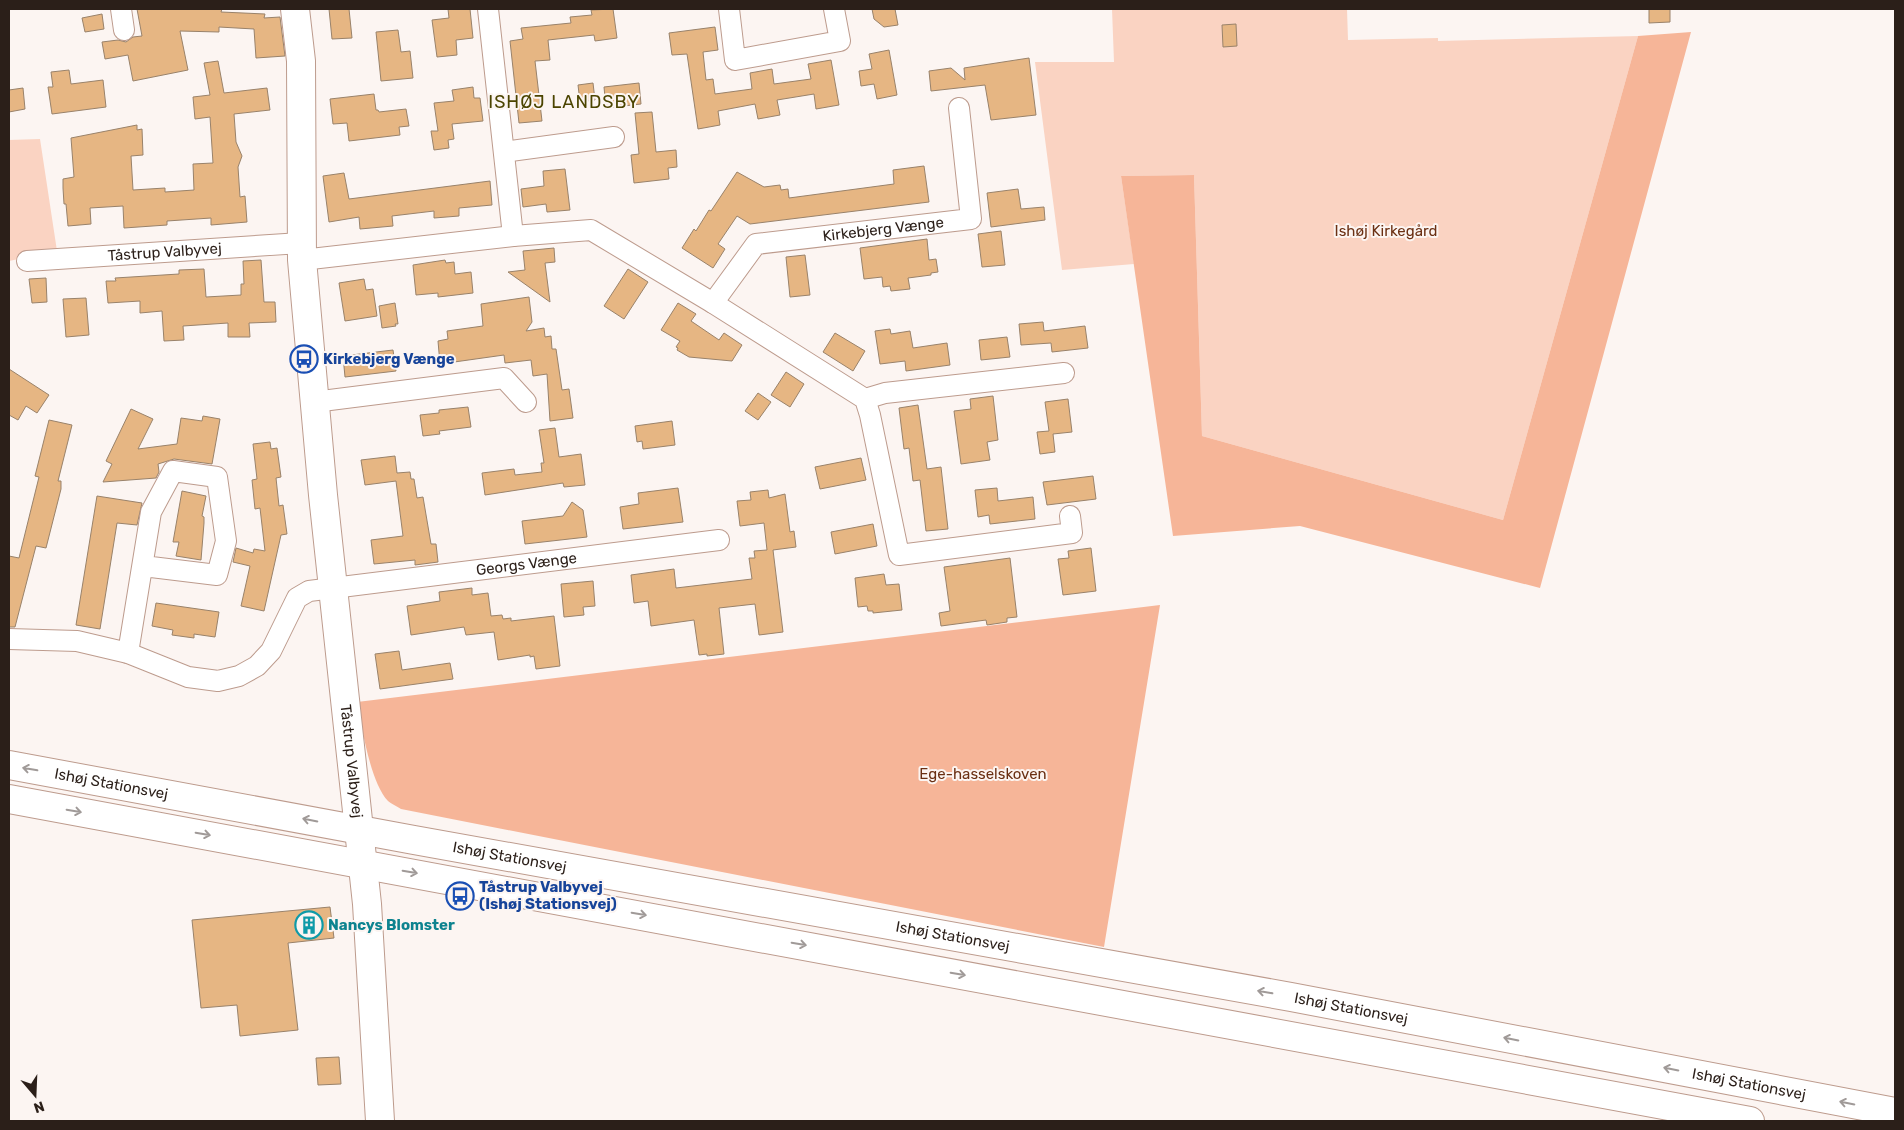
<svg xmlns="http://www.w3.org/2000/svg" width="1904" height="1130" viewBox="0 0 1904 1130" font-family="Rubik,sans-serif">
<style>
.green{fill:#fad3c2}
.forest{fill:#f6b598}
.building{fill:#e6b683;stroke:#99826a}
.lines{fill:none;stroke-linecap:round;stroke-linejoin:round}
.street-casing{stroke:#bd9b8d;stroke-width:22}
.secondary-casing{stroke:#bd9b8d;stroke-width:30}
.street{stroke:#fff;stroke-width:20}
.secondary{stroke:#fff;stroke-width:28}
.oneway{stroke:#a09a98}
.labels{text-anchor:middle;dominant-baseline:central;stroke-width:4;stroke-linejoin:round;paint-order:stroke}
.street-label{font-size:15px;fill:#2b1f19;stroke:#fcf5f2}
.park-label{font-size:15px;fill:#6b3013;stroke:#fcf5f2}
.transit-label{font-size:15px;font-weight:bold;fill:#164399;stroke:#fcf5f2;text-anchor:start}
.culture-label{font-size:15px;font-weight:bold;fill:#0d838f;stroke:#fcf5f2;text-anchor:start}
.quarter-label{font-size:18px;letter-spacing:1px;fill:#4b4400;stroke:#fcf5f2}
</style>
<rect width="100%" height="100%" fill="#fcf5f2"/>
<!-- green -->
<path class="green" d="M1112 9H1347L1348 40 1438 38V41L1638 36 1503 520 1202 436 1194 175 1121 176 1134 264 1062 270 1035 62H1114Z
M40 139 57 251 9 261V140Z"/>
<!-- forest -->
<path class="forest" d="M1691 32 1540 588 1300 526 1173 536 1121 176 1194 175 1202 436 1503 520 1638 36Z
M1160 605 1104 947 401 809C397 806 391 804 388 801 370 782 362 727 357 702Z"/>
<!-- building -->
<path class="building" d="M137 9H222L221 12 265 14 264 18 280 17 285 56 256 58 254 29 219 27V32L180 31 188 70 133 81 128 55 105 59 102 42 118 40 126 42 133 37 142 36Z
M329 9H349L352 38 332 39Z
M448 9H470L473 38 456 40 457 55 437 57 432 20 449 18Z
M613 9 617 38 595 41 594 35 548 40 550 60 535 61 542 121 519 123 510 41 523 39 521 28 571 23 570 17 592 15 591 10Z
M872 9H895L898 25 884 27 874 19Z
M1649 9H1670V22L1649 23Z
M102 14 104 29 85 32 82 18Z
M1236 24 1237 46 1223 47 1222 25Z
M715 27 718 50 703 52 706 80 713 79 715 94 752 89 750 73 772 69 774 84 811 79 808 64 831 60 839 105 816 109 814 94 777 100 780 115 758 119 755 104 718 111 720 125 698 129 687 54 672 55 669 33Z
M398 30 401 52 410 51 413 78 381 81 376 32Z
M889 50 897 95 877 99 874 84 861 86 859 71 872 69 869 54Z
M1029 58 1036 115 991 120 985 85 931 91 929 71 951 68 965 80 964 68Z
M218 61 224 93 267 88 270 110 234 114 236 142 242 156 238 167 240 197 245 196 247 222 211 225V218L167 221V225L124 228 123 206 90 208 91 224 68 226 66 204H64L63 188V179L74 177 71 138 137 125V130L142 129 143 155 131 156 133 190 165 188V192L194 190 193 164 213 163 210 117 195 119 193 97 210 95 204 63Z
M69 70 71 84 103 80 106 107 52 114 48 87H53L51 72Z
M593 83 595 100 580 102 578 85Z
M639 83 641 104 606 108 604 87Z
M473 87 474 98H480L483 121 452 124 454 139 448 140 449 148 434 150 431 131H438L434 103 454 101 452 90Z
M23 88 25 109 9 112V90Z
M374 94 376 110H378L379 112 406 109 409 126 399 127 400 135 349 141 347 123 333 124 330 99Z
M652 112 656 152 676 150 677 167 668 168 669 179 634 183 631 155 639 154 635 113Z
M924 166 929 202 750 224 737 216 718 244 725 249 713 268 682 248 694 229 696 231 709 210 711 211 737 172 764 187 780 185 781 190 788 189 789 198 894 184 893 170Z
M565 169 570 210 547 212 546 204 523 207 521 189 544 186 543 171Z
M344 173 349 199 490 181 492 205 459 208V216L434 218V211L392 216 393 226 360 229 359 217 329 222 323 176Z
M1018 189 1021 209 1044 207 1045 220 991 227 987 193Z
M1001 231 1005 265 982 267 978 234Z
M927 239 929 260 936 259 938 272 931 273V275L908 278 910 289 891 291 890 286 883 287 882 277 864 279 860 248Z
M554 248 555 262 545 263 550 302 508 272 525 270 523 251Z
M805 255 810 295 790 297 786 257Z
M261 260 264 302H275L276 322 249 323 250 337H228V323L183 326 184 340 164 341 162 311 140 313V301L108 303 106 281H116L115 278 179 274V270L204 269 206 297 241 295V284H244L243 261Z
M445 260 446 263 454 262 455 274 471 272 473 293 438 297V293L416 295 413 265Z
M628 269 648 282 624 319 604 306Z
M46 278 47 302 32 303 29 279Z
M364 279 366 290 373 289 377 316 345 321 339 283Z
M529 297 532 322 526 331 544 328 545 337 551 336 552 349H556L562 390 569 389 573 418 550 421 547 374 533 376 531 360 505 363 504 355 440 364 438 341 448 339 447 331 483 326 481 304Z
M86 298 89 335 66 337 63 299Z
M395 303 398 324H395L396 326 382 328 379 306Z
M678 303 696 314 691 321 719 340 724 333 742 345 732 361 689 357 677 350 678 348 676 347 680 341 661 330Z
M1043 322 1044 331 1085 326 1088 348 1052 352 1051 343 1021 345 1019 324Z
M890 329 891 334 910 331 913 348 947 343 950 365 906 371 905 361 880 364 875 331Z
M835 333 865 351 853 371 823 352Z
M1007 337 1010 357 981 360 979 340Z
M393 350 396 371 345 377 343 356Z
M9 369 49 395 37 413 26 406 18 420 9 415Z
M786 372 804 384 790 407 771 395Z
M758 393 771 402 758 420 745 411Z
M993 396 998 440 987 442 990 460 961 464 954 411 971 409 970 399Z
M1068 399 1072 432 1053 434 1055 452 1040 454 1037 432 1049 431 1045 402Z
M918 405 927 469 941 467 948 529 926 531 920 480 913 481 909 448 904 449 899 408Z
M468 407 471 427 439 431 440 434 423 436 420 415 439 413V410Z
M131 409 153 419 138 449 177 444 181 418 202 421 203 416 220 419 212 464 174 459 158 464 159 472 156 478 103 482 112 464 106 461Z
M49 420 72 425 58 481H61V489L46 548 36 546 15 627H9V556L19 558 39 477 35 476Z
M672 421 675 445 643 449 642 441 637 442 635 426Z
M555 428 559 457 581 454 585 485 564 487 563 483 485 495 482 473 514 469 515 475 542 472 541 463H544L539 430Z
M270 442 271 449 277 448 281 477 276 478 279 506 283 505 287 534 281 535 264 611 241 606 250 566 233 562 236 548 253 553 254 549 265 551 260 508 255 509 252 480 257 479 253 444Z
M395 456 397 473 410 472 411 479H414L417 498 423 497 431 544H436L438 562 415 565V560L374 564 371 540 403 536 396 481 365 485 361 460Z
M861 458 866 480 820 489 815 467Z
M1093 476 1096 499 1047 505 1043 482Z
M678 488 683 522 623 529 620 507 639 504 638 493Z
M997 488 998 501 1033 497 1035 519 990 524 989 515 978 517 975 490Z
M768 490 769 498 785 494 790 532 794 531 796 547 773 550 783 632 759 635 755 604 719 608 724 654 707 656V654L699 655 694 620 651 626 648 601 634 603 631 575 674 569 676 588 752 579 749 558H755L754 551 767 550 764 523 740 526 737 501 751 500 750 492Z
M182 491 206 496 202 516 204 517V523L201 560 176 556 179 542H173Z
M97 496 142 503 137 525 117 523 100 629 76 625Z
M572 502 583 510 587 537 525 544 522 521 563 516Z
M873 524 877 546 835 554 831 532Z
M1091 548 1096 591 1063 595 1058 559 1069 558 1068 551Z
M1010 558 1017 617 1007 618V622L987 625 986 620 941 626 939 613 950 611 944 567Z
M884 574 886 585 899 584 902 610 873 613V611H868L867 606 858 607 855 578Z
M593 581 595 606 583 607 584 615 564 617 561 584Z
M472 588V595L488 593 491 616 502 615 503 619 511 618V621L554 616 560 666 536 669 534 656 530 657V655L498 660 494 632 466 635 464 627 411 635 407 606 440 601 439 592Z
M156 603 219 612 215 637 194 634V638L172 635 173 630 152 626Z
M399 651 402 670 450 663 453 679 380 689 375 654Z
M330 907 334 938 288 943 298 1030 240 1036 237 1005 201 1008 192 920Z
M339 1057 341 1084 318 1085 316 1058Z"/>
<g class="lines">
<!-- street casing -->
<g class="street-casing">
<g id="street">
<path d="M121 9 124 30"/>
<path d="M488 9 513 236"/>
<path d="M729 9 735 60 840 41 834 9"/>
<path d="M504 152 614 137"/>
<path d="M302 260 513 236 591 230 713 303 865 399 870 415 899 555 1072 533 1070 516"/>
<path id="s1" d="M27 261 301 243"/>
<path id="s2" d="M713 303 756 244 971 219 959 108"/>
<path d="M865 399 885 393 1064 373"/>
<path d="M314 402 504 378 526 402"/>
<path id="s3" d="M9 639 77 641 128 653 188 677 218 681 239 676 257 666 271 651 297 598 309 591 719 540"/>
<path d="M128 653 151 512 173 471 217 477 226 541 217 575 143 566"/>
</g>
</g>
<!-- secondary casing -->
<g class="secondary-casing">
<g id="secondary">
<path id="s4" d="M295 9 301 61 302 260 323 495 367 904 380 1121"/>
<path id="s5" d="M9 765 414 840 1291 997 1895 1112"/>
<path d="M9 799 1750 1121"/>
</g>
</g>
<!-- street -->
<use href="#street" class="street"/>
<!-- secondary -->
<use href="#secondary" class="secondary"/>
</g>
<!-- one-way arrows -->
<defs><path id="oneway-shaft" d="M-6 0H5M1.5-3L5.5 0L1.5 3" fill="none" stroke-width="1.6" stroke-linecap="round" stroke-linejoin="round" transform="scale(1.25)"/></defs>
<g class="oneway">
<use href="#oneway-shaft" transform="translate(30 769) rotate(-170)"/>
<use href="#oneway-shaft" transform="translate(74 811) rotate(10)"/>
<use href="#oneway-shaft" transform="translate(310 820) rotate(-169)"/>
<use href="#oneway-shaft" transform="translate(203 834) rotate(10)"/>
<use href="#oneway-shaft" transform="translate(410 872) rotate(10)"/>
<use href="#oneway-shaft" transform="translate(639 914) rotate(10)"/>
<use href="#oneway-shaft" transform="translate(799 944) rotate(10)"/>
<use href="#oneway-shaft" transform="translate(958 974) rotate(10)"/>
<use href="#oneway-shaft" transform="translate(1265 992) rotate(-170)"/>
<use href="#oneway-shaft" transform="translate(1511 1039) rotate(-169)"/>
<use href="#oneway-shaft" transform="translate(1671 1069) rotate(-169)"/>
<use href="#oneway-shaft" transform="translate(1847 1103) rotate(-169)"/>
</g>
<!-- icons -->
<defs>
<g id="bus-ring" transform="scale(1.4375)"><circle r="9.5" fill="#fcf5f2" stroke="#1a4fb4" stroke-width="1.5"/><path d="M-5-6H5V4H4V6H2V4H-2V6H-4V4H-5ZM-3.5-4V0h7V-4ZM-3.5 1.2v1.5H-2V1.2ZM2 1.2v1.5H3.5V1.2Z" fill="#1a4fb4"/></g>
<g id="building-ring" transform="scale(1.4375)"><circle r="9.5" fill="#fcf5f2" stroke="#0f9aa8" stroke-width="1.5"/><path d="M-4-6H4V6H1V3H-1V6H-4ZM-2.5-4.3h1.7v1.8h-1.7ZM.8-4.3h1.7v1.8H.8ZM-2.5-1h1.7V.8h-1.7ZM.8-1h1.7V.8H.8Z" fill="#0f9aa8"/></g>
</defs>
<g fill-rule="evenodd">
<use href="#bus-ring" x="304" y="359"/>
<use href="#bus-ring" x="460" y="896"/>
<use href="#building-ring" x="309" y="925"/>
</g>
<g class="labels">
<!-- street labels -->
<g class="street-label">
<text stroke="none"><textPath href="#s2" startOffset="201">Kirkebjerg Vænge</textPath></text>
<text stroke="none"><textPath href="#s1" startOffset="138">Tåstrup Valbyvej</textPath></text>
<text stroke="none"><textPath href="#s3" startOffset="570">Georgs Vænge</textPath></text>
<text stroke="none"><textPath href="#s4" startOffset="755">Tåstrup Valbyvej</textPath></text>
<text stroke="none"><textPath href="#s5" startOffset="104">Ishøj Stationsvej</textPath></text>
<text stroke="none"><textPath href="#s5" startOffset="509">Ishøj Stationsvej</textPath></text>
<text stroke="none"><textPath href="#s5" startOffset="959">Ishøj Stationsvej</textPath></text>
<text stroke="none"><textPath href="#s5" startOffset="1364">Ishøj Stationsvej</textPath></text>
<text stroke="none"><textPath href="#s5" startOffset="1769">Ishøj Stationsvej</textPath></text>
</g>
<!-- park labels -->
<g class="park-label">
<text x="1386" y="231">Ishøj Kirkegård</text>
<text x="983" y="774">Ege-hasselskoven</text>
</g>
<!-- transit labels -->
<g class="transit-label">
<text x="323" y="359">Kirkebjerg Vænge</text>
<text x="479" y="887">Tåstrup Valbyvej<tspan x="479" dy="17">(Ishøj Stationsvej)</tspan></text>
</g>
<!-- culture labels -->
<g class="culture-label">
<text x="328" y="925">Nancys Blomster</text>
</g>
<!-- quarter labels -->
<g class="quarter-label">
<text x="564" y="102">ISHØJ LANDSBY</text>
</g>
</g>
<!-- border -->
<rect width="1904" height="1130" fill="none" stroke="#2b1f19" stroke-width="20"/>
<!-- north arrow -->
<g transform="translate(35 1095) rotate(161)" stroke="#fcf5f2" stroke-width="4" paint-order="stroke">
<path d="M0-4L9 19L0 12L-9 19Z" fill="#2b1f19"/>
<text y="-8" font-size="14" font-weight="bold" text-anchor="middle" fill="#2b1f19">N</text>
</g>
</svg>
